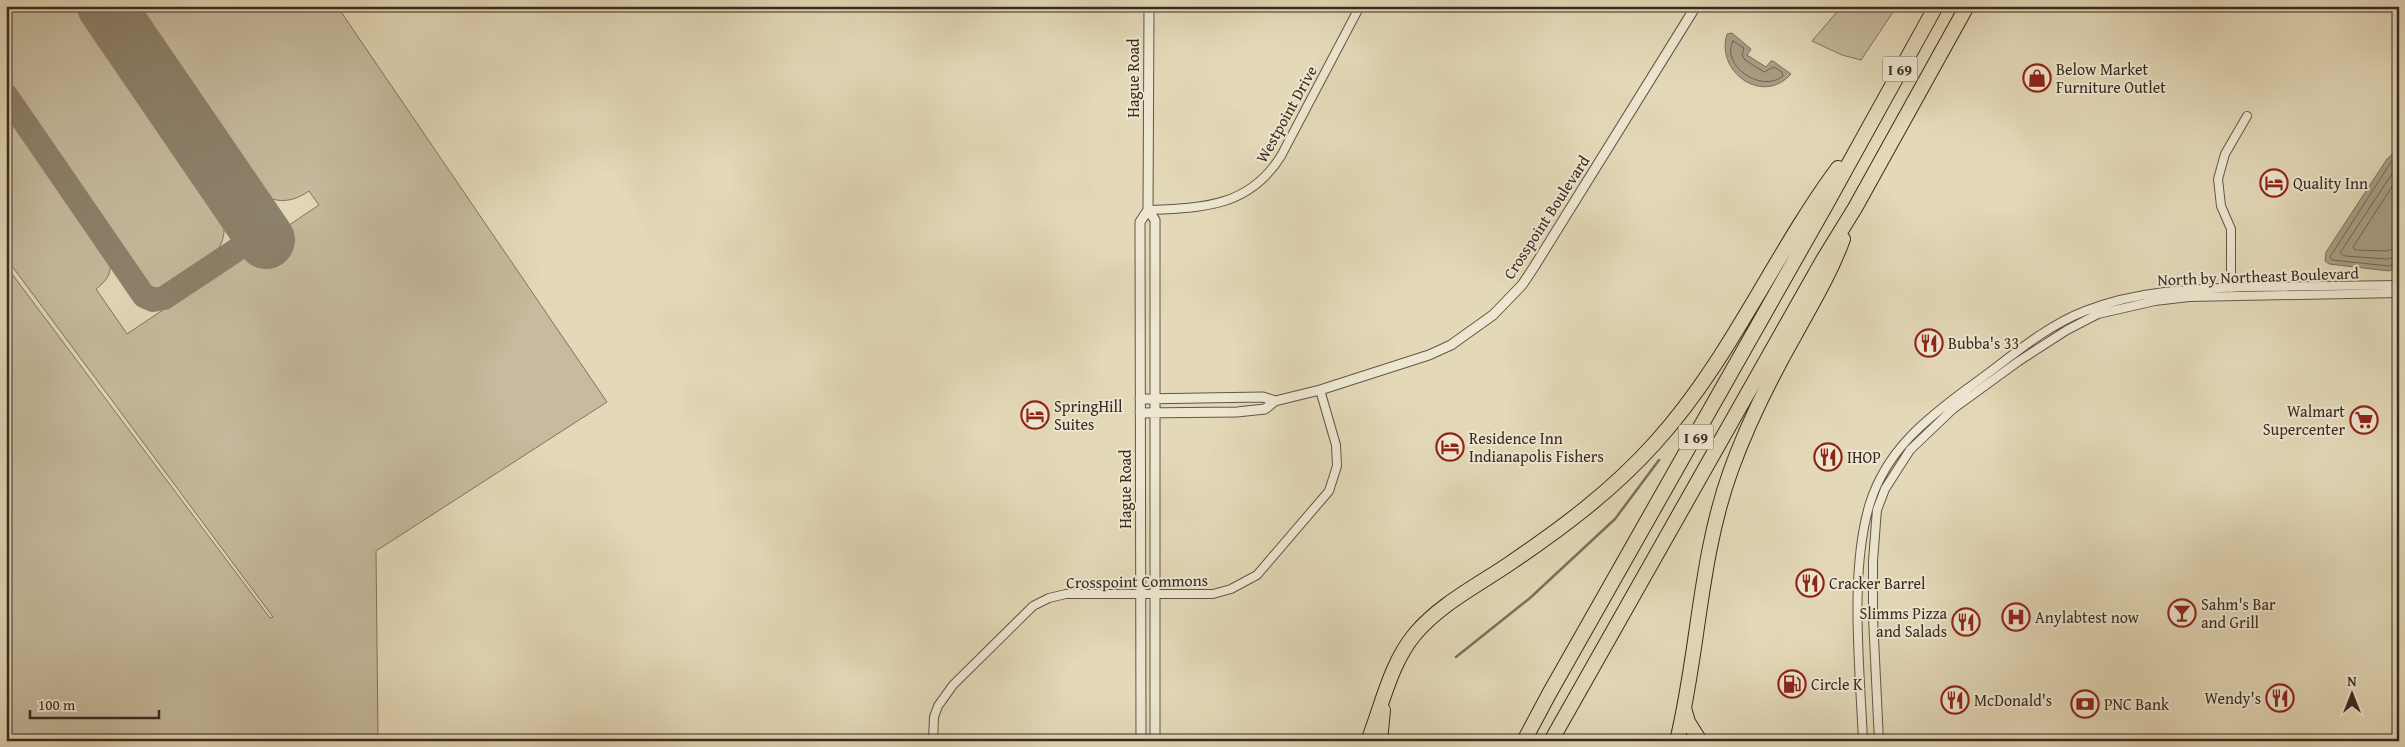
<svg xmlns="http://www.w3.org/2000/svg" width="2405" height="747" viewBox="0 0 2405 747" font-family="'Gentium Book Plus',serif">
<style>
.green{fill:#c6bb9e;stroke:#7e7360}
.water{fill:#a99d84;stroke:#7b6f5c}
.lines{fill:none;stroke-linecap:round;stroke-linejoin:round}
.shore{stroke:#706452;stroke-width:1}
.stream{stroke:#7b6f5c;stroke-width:2.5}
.taxiway{stroke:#8d826c;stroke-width:24}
.runway{stroke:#8d826c;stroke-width:58}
.minor-casing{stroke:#625646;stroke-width:10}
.tertiary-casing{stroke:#625646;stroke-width:11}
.motorway-casing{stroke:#372b21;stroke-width:16}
.minor{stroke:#ede6d0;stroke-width:8}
.tertiary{stroke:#ede6d0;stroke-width:9}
.motorway{stroke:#e3d8b7;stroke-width:14}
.labels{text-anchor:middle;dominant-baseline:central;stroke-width:4;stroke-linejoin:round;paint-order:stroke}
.shield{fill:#ede6d0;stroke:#6e6356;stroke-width:1}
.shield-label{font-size:15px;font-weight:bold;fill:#372b21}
.poi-label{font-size:16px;fill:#372b21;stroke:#ede6d0;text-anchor:start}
.street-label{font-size:16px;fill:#372b21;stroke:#ede6d0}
</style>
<rect width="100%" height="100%" fill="#e3d8b7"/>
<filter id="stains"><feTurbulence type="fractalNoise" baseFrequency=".004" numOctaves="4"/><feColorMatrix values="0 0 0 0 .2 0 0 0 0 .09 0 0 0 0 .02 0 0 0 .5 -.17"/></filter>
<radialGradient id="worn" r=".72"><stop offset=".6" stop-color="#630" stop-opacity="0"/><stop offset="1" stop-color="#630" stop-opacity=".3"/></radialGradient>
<!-- green -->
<path class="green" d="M6 6H82L222 212C234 256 196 268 166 288L157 289 145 283 6 81Z
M131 6H337L607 402 376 551 378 738H760L758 741H6V266L270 618 273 617 6 258V109L109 259C113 274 106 281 96 289L127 334 319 205 309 191C292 203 275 204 258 192Z
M1842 6H1897L1861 60 1842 55 1812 41Z"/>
<!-- water -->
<path class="water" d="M1732 33 1751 49 1747 55 1766 67 1771 61H1773L1791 74C1763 106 1715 72 1727 34Z
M2399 148V267L2389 271 2329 264 2325 261 2326 252 2387 159Z"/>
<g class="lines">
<!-- shore -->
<path class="shore" d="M1733 41 1744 48 1742 55 1745 60 1764 72 1774 67 1782 72 1783 76C1761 94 1720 65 1733 41Z
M2399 154 2391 162 2330 257 2332 260 2389 266 2399 262
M2399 163 2340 253 2345 256 2387 259 2399 256
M2399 176 2353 247 2355 250 2386 251 2399 248"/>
<!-- stream -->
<path class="stream" d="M1456 657 1530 598 1615 519 1659 460"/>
<!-- taxiway -->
<path class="taxiway" d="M6 95 144 296 153 300 164 298 262 233"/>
<!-- runway -->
<path class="runway" d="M106 6 266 240"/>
<!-- minor casing -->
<g class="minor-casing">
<path id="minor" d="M1148 210C1203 208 1249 207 1281 156L1360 6
M2231 288V229L2221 206 2218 179 2225 154 2247 116
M933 741 934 717 938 706 953 685 1033 606 1049 598 1066 594H1213L1231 589 1257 575 1329 491 1337 466 1336 445 1320 390
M1863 741C1860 669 1849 571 1870 503 1887 450 1925 420 1968 388 2005 362 2043 327 2085 311 2139 290 2193 289 2249 287 2299 286 2349 286 2399 285
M1879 741 1873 618V561L1876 522 1877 510 1885 489 1910 450 1953 409 2019 361 2067 330 2098 314 2155 301 2189 297 2399 293"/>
</g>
<!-- tertiary casing -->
<g class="tertiary-casing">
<path id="tertiary" d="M1149 6 1148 210 1155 220V741
M1140 399 1263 397 1275 401
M1140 413 1237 412 1265 409 1275 401 1320 390 1429 355 1451 345 1493 315 1522 285 1534 267 1696 6
M1141 741 1140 222 1148 210"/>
</g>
<!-- motorway casing -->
<g class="motorway-casing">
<path id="motorway" d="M1684 708 1688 722 1700 741
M1368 741C1382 706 1390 664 1415 634 1439 605 1478 585 1509 564 1562 528 1612 491 1655 443 1729 362 1773 256 1838 168
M1380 741 1383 710
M1524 741 1549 694 1826 205 1936 6
M1551 741 1823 260 1855 208 1967 6
M1677 741C1699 651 1699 558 1731 470 1748 423 1771 377 1796 333 1813 302 1831 272 1843 239"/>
</g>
<!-- minor -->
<use href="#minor" class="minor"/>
<!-- tertiary -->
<use href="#tertiary" class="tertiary"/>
<!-- motorway -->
<use href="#motorway" class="motorway"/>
</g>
<!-- icons -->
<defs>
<g id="shop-ring" transform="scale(1.4375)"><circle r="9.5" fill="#ede6d0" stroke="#8f2418" stroke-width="1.5"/><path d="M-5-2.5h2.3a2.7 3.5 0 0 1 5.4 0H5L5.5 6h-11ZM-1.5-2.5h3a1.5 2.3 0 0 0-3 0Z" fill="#8f2418"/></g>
<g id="hotel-ring" transform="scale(1.4375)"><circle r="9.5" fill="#ede6d0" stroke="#8f2418" stroke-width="1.5"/><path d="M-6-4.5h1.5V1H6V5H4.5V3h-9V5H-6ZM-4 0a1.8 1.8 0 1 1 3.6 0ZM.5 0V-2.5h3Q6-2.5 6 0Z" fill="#8f2418"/></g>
<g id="restaurant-ring" transform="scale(1.4375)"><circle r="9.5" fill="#ede6d0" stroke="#8f2418" stroke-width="1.5"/><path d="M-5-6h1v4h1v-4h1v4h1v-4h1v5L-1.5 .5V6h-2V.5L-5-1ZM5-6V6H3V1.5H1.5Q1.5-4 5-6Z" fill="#8f2418"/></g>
<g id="supermarket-ring" transform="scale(1.4375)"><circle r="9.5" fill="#ede6d0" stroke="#8f2418" stroke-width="1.5"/><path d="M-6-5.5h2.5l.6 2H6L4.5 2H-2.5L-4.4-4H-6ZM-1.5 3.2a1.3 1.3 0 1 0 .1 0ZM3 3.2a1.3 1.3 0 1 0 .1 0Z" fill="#8f2418"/></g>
<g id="bar-ring" transform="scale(1.4375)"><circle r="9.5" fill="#ede6d0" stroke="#8f2418" stroke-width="1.5"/><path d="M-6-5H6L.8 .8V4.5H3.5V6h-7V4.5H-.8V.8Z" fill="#8f2418"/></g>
<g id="hospital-ring" transform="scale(1.4375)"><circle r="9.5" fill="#ede6d0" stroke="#8f2418" stroke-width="1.5"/><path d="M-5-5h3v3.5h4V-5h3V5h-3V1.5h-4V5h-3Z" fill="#8f2418"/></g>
<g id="fuel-ring" transform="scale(1.4375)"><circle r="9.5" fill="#ede6d0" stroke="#8f2418" stroke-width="1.5"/><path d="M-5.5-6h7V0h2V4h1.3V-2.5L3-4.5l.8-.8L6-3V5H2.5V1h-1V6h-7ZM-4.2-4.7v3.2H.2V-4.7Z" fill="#8f2418"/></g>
<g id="bank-ring" transform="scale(1.4375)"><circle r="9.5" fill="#ede6d0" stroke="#8f2418" stroke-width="1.5"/><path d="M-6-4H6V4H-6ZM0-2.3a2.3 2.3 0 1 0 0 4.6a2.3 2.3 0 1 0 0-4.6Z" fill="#8f2418"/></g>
</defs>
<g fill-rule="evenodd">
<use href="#shop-ring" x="2037" y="78"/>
<use href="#hotel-ring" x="2274" y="183"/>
<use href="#restaurant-ring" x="1929" y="343"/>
<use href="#hotel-ring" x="1035" y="415"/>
<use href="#supermarket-ring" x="2364" y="420"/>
<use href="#hotel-ring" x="1450" y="447"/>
<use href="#restaurant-ring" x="1828" y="457"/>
<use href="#restaurant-ring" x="1810" y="583"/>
<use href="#bar-ring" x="2182" y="613"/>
<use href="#hospital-ring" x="2016" y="617"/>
<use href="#restaurant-ring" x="1966" y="622"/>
<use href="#fuel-ring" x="1792" y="684"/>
<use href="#restaurant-ring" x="2280" y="698"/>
<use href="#restaurant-ring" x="1955" y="700"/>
<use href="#bank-ring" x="2085" y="704"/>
</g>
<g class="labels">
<!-- shield labels -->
<g class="shield">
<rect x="1882.5" y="56.5" width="35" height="25" rx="4"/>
<rect x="1678.5" y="424.5" width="35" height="25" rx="4"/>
</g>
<g class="shield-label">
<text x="1900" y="69">I 69</text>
<text x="1696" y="437">I 69</text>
</g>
<!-- poi labels -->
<g class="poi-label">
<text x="2056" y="69">Below Market<tspan x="2056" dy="18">Furniture Outlet</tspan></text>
<text x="2293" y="183">Quality Inn</text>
<text x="1948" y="343">Bubba's 33</text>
<text x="1054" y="406">SpringHill<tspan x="1054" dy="18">Suites</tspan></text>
<text x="2345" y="411" text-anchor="end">Walmart<tspan x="2345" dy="18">Supercenter</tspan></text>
<text x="1469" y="438">Residence Inn<tspan x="1469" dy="18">Indianapolis Fishers</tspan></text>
<text x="1847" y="457">IHOP</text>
<text x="1829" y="583">Cracker Barrel</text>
<text x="2201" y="604">Sahm's Bar<tspan x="2201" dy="18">and Grill</tspan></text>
<text x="1947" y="613" text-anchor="end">Slimms Pizza<tspan x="1947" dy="18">and Salads</tspan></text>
<text x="2035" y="617">Anylabtest now</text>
<text x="1811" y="684">Circle K</text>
<text x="2261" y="698" text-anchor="end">Wendy's</text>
<text x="1974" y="700">McDonald's</text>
<text x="2104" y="704">PNC Bank</text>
</g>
<!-- street labels -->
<g class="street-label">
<text transform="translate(1133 78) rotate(-90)">Hague Road</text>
<text transform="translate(1286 114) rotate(-61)">Westpoint Drive</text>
<text transform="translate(1546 217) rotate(-57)">Crosspoint Boulevard</text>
<text transform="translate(2258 276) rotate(-2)">North by Northeast Boulevard</text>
<text transform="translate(1125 489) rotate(-90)">Hague Road</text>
<text transform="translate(1137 581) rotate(-1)">Crosspoint Commons</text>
</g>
</g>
<!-- margin -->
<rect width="2405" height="747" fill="none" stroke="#e3d8b7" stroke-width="25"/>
<rect x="8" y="8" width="2390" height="732" fill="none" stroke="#372b21" stroke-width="2.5"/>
<rect x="12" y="12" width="2380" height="722" fill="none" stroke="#372b21"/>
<!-- north arrow -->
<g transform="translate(2352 694)" stroke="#ede6d0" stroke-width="4" paint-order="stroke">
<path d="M0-4L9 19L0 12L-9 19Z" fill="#372b21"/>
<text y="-8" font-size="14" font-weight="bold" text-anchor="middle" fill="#372b21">N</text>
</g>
<!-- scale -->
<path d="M30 710v8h129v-8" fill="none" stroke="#372b21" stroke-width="2.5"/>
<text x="38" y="710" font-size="15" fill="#372b21" stroke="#ede6d0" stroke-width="4" paint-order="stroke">100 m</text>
<rect width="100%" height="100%" filter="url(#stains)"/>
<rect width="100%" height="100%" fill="url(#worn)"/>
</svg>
